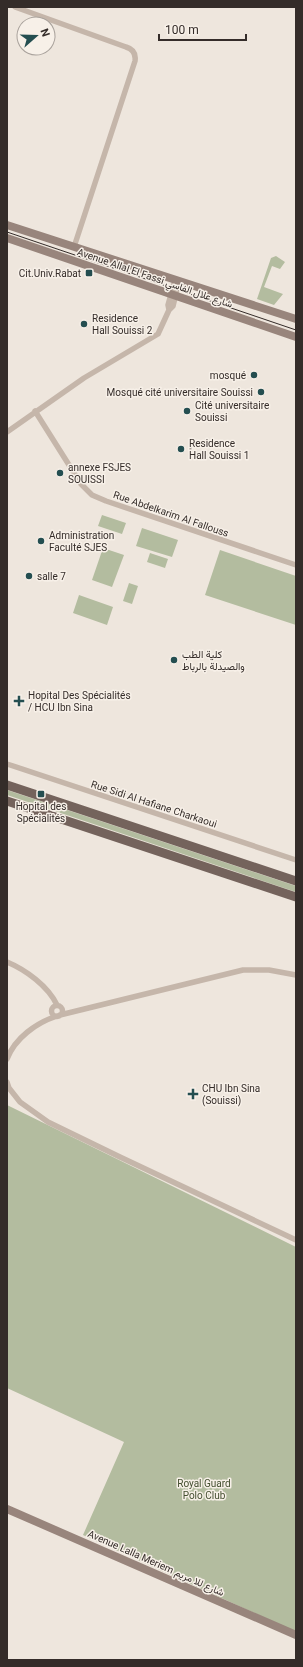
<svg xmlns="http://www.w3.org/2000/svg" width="303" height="1667" viewBox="0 0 303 1667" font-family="Roboto,Vazirmatn,sans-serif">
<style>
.green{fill:#b3bc9f}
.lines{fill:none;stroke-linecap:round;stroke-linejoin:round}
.street{stroke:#c5b6aa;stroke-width:5.5}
.secondary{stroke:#98857c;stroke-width:8}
.primary{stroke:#74635c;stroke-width:9}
.tram{stroke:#342c29;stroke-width:1}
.poi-dot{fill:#244e50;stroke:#f7f0e8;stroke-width:1.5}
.labels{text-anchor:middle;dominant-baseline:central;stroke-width:3;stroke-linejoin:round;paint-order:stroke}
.poi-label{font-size:10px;fill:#342c29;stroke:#f7f0e8;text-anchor:start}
.street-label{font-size:10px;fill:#342c29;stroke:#f7f0e8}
.park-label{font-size:10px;fill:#444f30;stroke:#f7f0e8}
</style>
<rect width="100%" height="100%" fill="#eee6dd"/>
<!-- green -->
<path class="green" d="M276 256 285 262 280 269 272 266 264 287 283 294 274 305 257 299 271 258Z
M102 515 126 523 122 534 98 526Z
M142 528 178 540 172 557 136 546Z
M103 548 124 555 112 587 92 580Z
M220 550 296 576V625L205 595Z
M150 553 168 559 165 568 147 562Z
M129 583 138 586 132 604 123 601Z
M79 595 113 607 107 625 73 613Z
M7 790 296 886V892L7 795Z
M7 1105 296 1247V1632L83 1535 124 1442 7 1388Z"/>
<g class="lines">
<!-- street -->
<path class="street" d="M15 7 126 47C133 49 136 54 135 61L74 247
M169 310 168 305 175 280
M35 411 81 484 92 495 106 501 296 565
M7 432 84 378 158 334 169 310 173 306 179 281
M7 764 296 860
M7 962C26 970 48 986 57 1005
M51.5 1011a5.5 5.5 0 1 1 11 0a5.5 5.5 0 1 1-11 0Z
M60 1015 243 970H269L296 975
M7 1059C15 1038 36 1023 57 1016
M7 1082 9 1088 20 1102 48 1122 120 1157 296 1240"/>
<!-- secondary -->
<path class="secondary" d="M7 225 296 319
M7 238 296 337
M7 1509 296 1635"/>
<!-- primary -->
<path class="primary" d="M7 785 296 881
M7 801 296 897"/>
<!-- tram -->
<path class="tram" d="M7 232 296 330"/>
</g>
<!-- markers -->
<g class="poi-dot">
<rect x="85" y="269" width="8" height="8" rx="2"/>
<circle cx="84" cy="324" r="4"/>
<circle cx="254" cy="375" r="4"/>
<circle cx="261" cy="392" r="4"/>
<circle cx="187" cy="411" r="4"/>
<circle cx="181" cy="449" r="4"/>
<circle cx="60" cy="473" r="4"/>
<circle cx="41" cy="541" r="4"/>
<circle cx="29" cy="576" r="4"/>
<circle cx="174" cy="660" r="4"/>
<path d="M17 695h4v4h4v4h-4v4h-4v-4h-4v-4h4z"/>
<rect x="37" y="790" width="8" height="8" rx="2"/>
<path d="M191 1088h4v4h4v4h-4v4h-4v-4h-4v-4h4z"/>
</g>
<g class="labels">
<!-- poi labels -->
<g class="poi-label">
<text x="81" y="273" text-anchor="end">Cit.Univ.Rabat</text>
<text x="92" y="318">Residence<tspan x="92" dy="12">Hall Souissi 2</tspan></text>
<text x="246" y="375" text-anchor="end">mosqué</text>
<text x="253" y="392" text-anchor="end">Mosqué cité universitaire Souissi</text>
<text x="195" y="405">Cité universitaire<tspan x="195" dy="12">Souissi</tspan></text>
<text x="189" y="443">ٍResidence<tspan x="189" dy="12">Hall Souissi 1</tspan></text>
<text x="68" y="467">annexe FSJES<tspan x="68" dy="12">SOUISSI</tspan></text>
<text x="49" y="535">Administration<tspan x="49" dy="12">Faculté SJES</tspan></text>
<text x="37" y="576">salle 7</text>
<text x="182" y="654">كلية الطب<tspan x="182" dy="12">والصيدلة بالرباط</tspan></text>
<text x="28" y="695">Hopital Des Spécialités<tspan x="28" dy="12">/ HCU Ibn Sina</tspan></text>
<text x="41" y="806" text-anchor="middle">Hopital des<tspan x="41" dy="12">Spécialités</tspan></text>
<text x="202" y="1088">CHU Ibn Sina<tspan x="202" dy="12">(Souissi)</tspan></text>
</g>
<!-- street labels -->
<g class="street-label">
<text transform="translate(155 278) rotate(19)">Avenue Allal El Fassi شارع علال الفاسي</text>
<text transform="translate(171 514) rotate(19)">Rue Abdelkarim Al Fallouss</text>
<text transform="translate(154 804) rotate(18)">Rue Sidi Al Hafiane Charkaoui</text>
<text transform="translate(156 1563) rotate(24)">Avenue Lalla Meriem شارع للا مريم</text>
</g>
<!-- park labels -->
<g class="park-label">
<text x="204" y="1483">Royal Guard<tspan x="204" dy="12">Polo Club</tspan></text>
</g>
</g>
<!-- border -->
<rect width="303" height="1667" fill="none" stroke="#342c29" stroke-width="16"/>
<!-- north arrow -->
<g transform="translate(36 36) rotate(70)"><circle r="19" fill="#f7f0e8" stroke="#a9a29c"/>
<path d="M0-3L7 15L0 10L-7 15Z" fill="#244e50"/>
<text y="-6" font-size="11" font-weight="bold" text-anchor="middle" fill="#342c29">N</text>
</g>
<!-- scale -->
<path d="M159 34v6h87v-6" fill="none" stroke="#342c29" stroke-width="2"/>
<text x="165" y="34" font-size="12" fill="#342c29" stroke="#f7f0e8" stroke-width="3" paint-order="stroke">100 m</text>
</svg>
